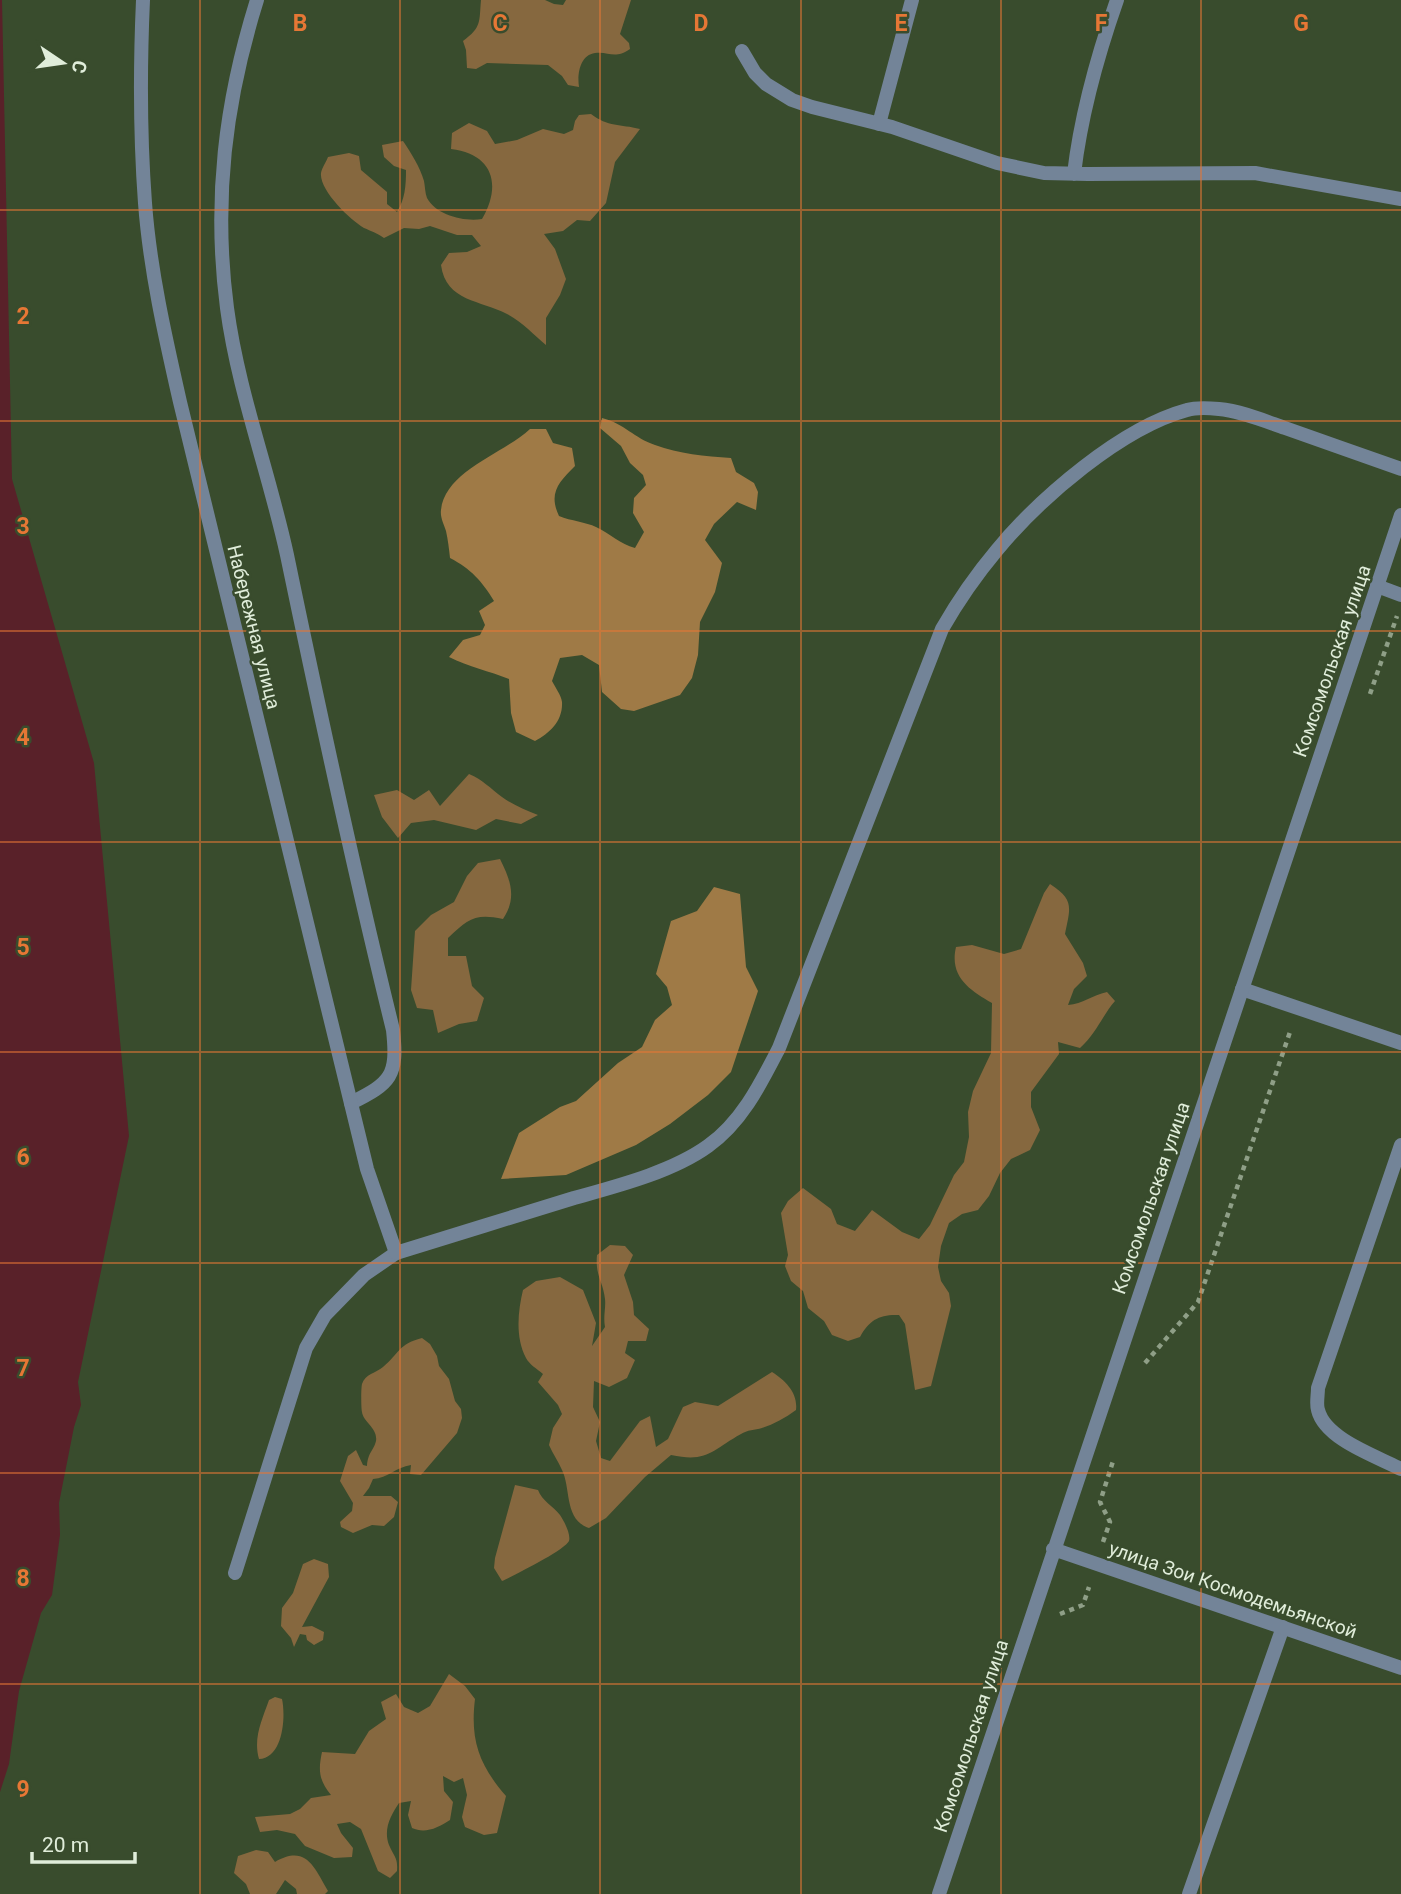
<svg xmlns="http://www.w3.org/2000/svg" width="1401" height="1894" viewBox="0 0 1401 1894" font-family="Roboto,sans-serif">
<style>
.green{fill:#86683f}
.forest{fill:#9f7a46}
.water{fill:#592129}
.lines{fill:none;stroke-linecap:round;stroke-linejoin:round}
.path{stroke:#8f9f87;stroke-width:4.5;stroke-dasharray:5 5;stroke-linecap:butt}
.service{stroke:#738498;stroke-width:14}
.minor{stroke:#738498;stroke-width:14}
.tertiary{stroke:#738498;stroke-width:14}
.grid{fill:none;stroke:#e67735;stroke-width:2;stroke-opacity:0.55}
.labels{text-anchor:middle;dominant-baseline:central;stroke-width:5;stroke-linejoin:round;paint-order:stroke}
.street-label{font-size:19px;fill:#e0edda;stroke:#394c2d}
.grid-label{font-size:23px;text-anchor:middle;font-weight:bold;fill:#e67735;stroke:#394c2d;stroke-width:5;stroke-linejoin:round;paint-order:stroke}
</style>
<rect width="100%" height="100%" fill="#394c2d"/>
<!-- green -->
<path class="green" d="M481 0H545L554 4 563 5 566 0H631L620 34 629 43 630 49C614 60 609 51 595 53 580 55 577 74 579 87L568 85 562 76 548 65 487 63 476 69 467 68 466 50 463 41C482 27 479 22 481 0Z
M591 114C608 127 620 124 640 129L615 162 606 203 590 221 577 220 563 231 544 234 555 249 566 279 560 295 546 318V345C534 335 522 322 507 314 481 300 446 302 441 265L449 253 467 252 481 246 472 235H457L430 226 419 229 404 228 384 238C377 233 371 231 364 228 350 220 319 190 321 173 322 168 326 162 328 157L349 153 359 156 361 170 387 192V204L397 212C405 199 406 186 406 170L394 166 384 157 382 145 403 141C411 153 420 167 424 181 425 186 425 193 427 198 436 215 464 222 482 219 502 185 493 154 451 149L452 133 469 123 487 131 495 144 517 140 543 129 564 134 573 130 575 121 579 115Z
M469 774C483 780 490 788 502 797 513 805 526 810 538 815L521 824 496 819 476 830 434 820 411 823 398 838 382 817 374 795 397 790 414 800 429 790 440 806Z
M500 859C511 881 517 898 503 919 475 913 468 919 448 938V956H466L472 986 484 998 477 1021 459 1024 438 1033 433 1010 417 1008 411 990 415 931 431 915 454 902 467 876 478 863Z
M1050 884C1075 900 1070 908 1065 934L1083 963 1087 976 1074 989 1068 1005C1083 1004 1092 995 1107 992L1115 1001C1102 1016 1096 1034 1080 1048L1058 1042 1059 1054 1031 1092V1107L1040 1130 1030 1150 1011 1159 1000 1173 989 1196 978 1210 962 1214 949 1223 941 1246 938 1267 941 1281 949 1293 951 1306 931 1386 915 1390 905 1324 899 1315C880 1314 869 1320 860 1337L848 1341 832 1335 824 1321 808 1308 803 1291 791 1281 785 1266 788 1255 781 1213 788 1201 803 1188 831 1209 837 1224 855 1231 872 1210 902 1232 919 1239 930 1225 954 1175 964 1162 969 1137 968 1112 973 1091 991 1053 992 1003C970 990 949 977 956 947L972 945 1004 954 1021 949 1044 893Z
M610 1245 625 1246 633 1255 624 1275 633 1302 634 1315 649 1329 646 1341H628L625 1353 635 1360 627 1378 609 1387 594 1381 593 1407 600 1422 596 1441 601 1458 610 1461 640 1421 650 1416 656 1447 668 1439 683 1407 695 1402 718 1406 772 1372C786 1381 798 1393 796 1410 785 1418 774 1424 762 1428 755 1430 747 1430 741 1434 712 1450 708 1463 671 1455L645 1477 606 1518 589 1528C564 1520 571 1488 562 1470 558 1461 553 1454 549 1445L553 1428 562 1414 558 1405 538 1382 543 1374C537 1369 529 1364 526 1358 515 1337 518 1311 523 1290L536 1281 560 1277 583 1290 596 1323 592 1346 605 1327C603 1317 606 1308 605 1299 603 1281 595 1276 597 1255Z
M422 1338 430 1344 437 1356 439 1366 449 1379 455 1401 461 1409 462 1418 457 1433 421 1475 410 1474 411 1465C396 1467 388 1478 373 1479L369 1488 363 1496H391L398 1502 394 1517 384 1526 372 1525 353 1533 341 1527 340 1522 352 1511 353 1503 340 1481 348 1456 356 1450 363 1465 367 1466C368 1452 374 1450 376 1441 378 1428 363 1422 362 1412 361 1408 361 1388 362 1384 365 1374 376 1373 383 1367 399 1354 398 1344 422 1338Z
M515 1485 538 1490C542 1501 553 1506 560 1515 564 1521 571 1534 569 1541 565 1550 513 1576 502 1581L494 1568 495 1558Z
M314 1559 328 1564 329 1577 302 1627 312 1626 324 1632 323 1640 314 1645 307 1640 306 1635 300 1634 294 1647 291 1638 281 1626 282 1608 293 1593 303 1564Z
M449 1674 465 1686 475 1699C470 1740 479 1765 506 1796L497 1833 484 1835 465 1827 462 1817 467 1795 463 1778 454 1782 443 1776 444 1791 453 1802 450 1820C438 1828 425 1834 412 1828L408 1815 411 1801 399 1803C391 1815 383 1829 389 1845 394 1857 398 1857 397 1871L390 1878 378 1871 361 1829 350 1822 337 1824 341 1833 353 1848 352 1857 334 1858 305 1846 295 1834 277 1830 260 1832 255 1817 290 1814 300 1809 311 1798 331 1795C319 1780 318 1771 322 1752L355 1754 369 1731 386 1719 381 1702 396 1694 404 1707 418 1713 430 1706Z
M275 1697 282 1699C286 1717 283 1758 259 1759 253 1738 262 1720 269 1700Z
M256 1850 268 1852 275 1862C306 1844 314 1867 328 1891L325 1894H297L296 1889 285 1880 276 1894H250L246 1884 234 1873 238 1856Z"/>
<!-- forest -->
<path class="forest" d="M602 418C625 424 634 438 655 445 679 454 705 456 731 458L736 472 754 483 758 492 756 510 737 502 714 524 705 540 722 563 715 592 700 622 698 655 692 678 680 695 634 711 621 709 602 692 599 665 582 655 560 658 552 681C555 687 561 695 562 702 563 721 550 733 535 741L516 732 511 713 509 679C489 671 469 667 449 657L463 640 480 635 485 625 479 611 494 601C482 581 471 569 450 558 449 549 448 540 446 531 444 524 440 518 441 510 445 471 503 454 530 429H546L553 443 572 448 575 466C559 482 548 493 559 516 571 521 586 522 596 527 611 534 620 544 635 548L644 532 633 513 634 498 646 485 643 475 630 463 621 446 600 428Z
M714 887 740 894 746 967 758 991 731 1072 708 1095 670 1124 636 1145 566 1175 501 1179 519 1133 560 1107 576 1101 618 1063 642 1047 655 1020 672 1005 667 987 656 974 671 921 697 911Z"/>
<!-- water -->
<path class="water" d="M0 0H2L12 479 94 763 129 1136 78 1382 81 1405 74 1427 59 1503 60 1535 52 1595 41 1613 19 1691 9 1764 0 1792Z"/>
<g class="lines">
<!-- path -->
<path class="path" d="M1370 694 1397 616
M1145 1363 1198 1302 1291 1029
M1103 1542 1110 1522 1100 1502 1114 1458
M1060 1614 1083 1605 1089 1587"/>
<!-- service -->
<path class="service" d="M257 0C225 102 213 201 227 308 238 391 269 472 287 555 320 714 354 872 393 1030 398 1076 391 1083 351 1103
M742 51 755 73 766 84 792 100 812 107 892 127 997 163 1044 173 1088 174 1255 173 1401 199
M879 124 912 0
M1074 174C1081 114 1097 57 1117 0
M1242 989 1401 1043
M1401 1145 1318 1388C1318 1395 1316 1404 1318 1410 1325 1439 1376 1456 1401 1469
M235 1573 306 1348 325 1315 364 1275 396 1253
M1189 1894 1283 1627"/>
<!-- minor -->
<path class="minor" d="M143 0C140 67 140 136 145 203 150 270 165 336 180 402L367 1169 396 1253C455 1235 515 1216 574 1198 617 1186 672 1172 708 1146 742 1122 761 1083 779 1048L942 629C958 601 976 575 997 550 1040 498 1121 428 1187 410 1197 407 1209 408 1219 409 1241 411 1265 421 1285 428 1324 442 1362 455 1401 469
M1377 586 1401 595"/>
<!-- tertiary -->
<path class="tertiary" d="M1053 1549 1401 1668
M939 1894 1401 515"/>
</g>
<!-- grid -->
<path class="grid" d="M200 0V1894M400 0V1894M600 0V1894M801 0V1894M1001 0V1894M1201 0V1894M0 210H1401M0 421H1401M0 631H1401M0 842H1401M0 1052H1401M0 1263H1401M0 1473H1401M0 1684H1401"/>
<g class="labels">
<!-- street labels -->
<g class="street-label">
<text transform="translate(254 627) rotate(76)">Набережная улица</text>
<text transform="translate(1332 661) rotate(-71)">Комсомольская улица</text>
<text transform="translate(1151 1198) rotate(-71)">Комсомольская улица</text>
<text transform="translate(1233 1590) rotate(19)">улица Зои Космодемьянской</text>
<text transform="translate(971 1736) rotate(-72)">Комсомольская улица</text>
</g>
</g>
<g class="grid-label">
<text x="300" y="31">B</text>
<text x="500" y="31">C</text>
<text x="701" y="31">D</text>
<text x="901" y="31">E</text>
<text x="1101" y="31">F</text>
<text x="1301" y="31">G</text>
<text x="23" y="324">2</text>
<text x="23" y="534">3</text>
<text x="23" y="745">4</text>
<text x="23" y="955">5</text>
<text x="23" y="1165">6</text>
<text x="23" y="1376">7</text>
<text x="23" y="1586">8</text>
<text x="23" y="1797">9</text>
</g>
<!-- north arrow -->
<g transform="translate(63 63) rotate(103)" stroke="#394c2d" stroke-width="5" paint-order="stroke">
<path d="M0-5L12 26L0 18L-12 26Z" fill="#e0edda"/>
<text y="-10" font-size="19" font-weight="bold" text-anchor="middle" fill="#e0edda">С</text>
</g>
<!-- scale -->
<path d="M32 1852v10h103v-10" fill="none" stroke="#e0edda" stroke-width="3.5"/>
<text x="42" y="1852" font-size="21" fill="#e0edda" stroke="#394c2d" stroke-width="5" paint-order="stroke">20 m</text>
</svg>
